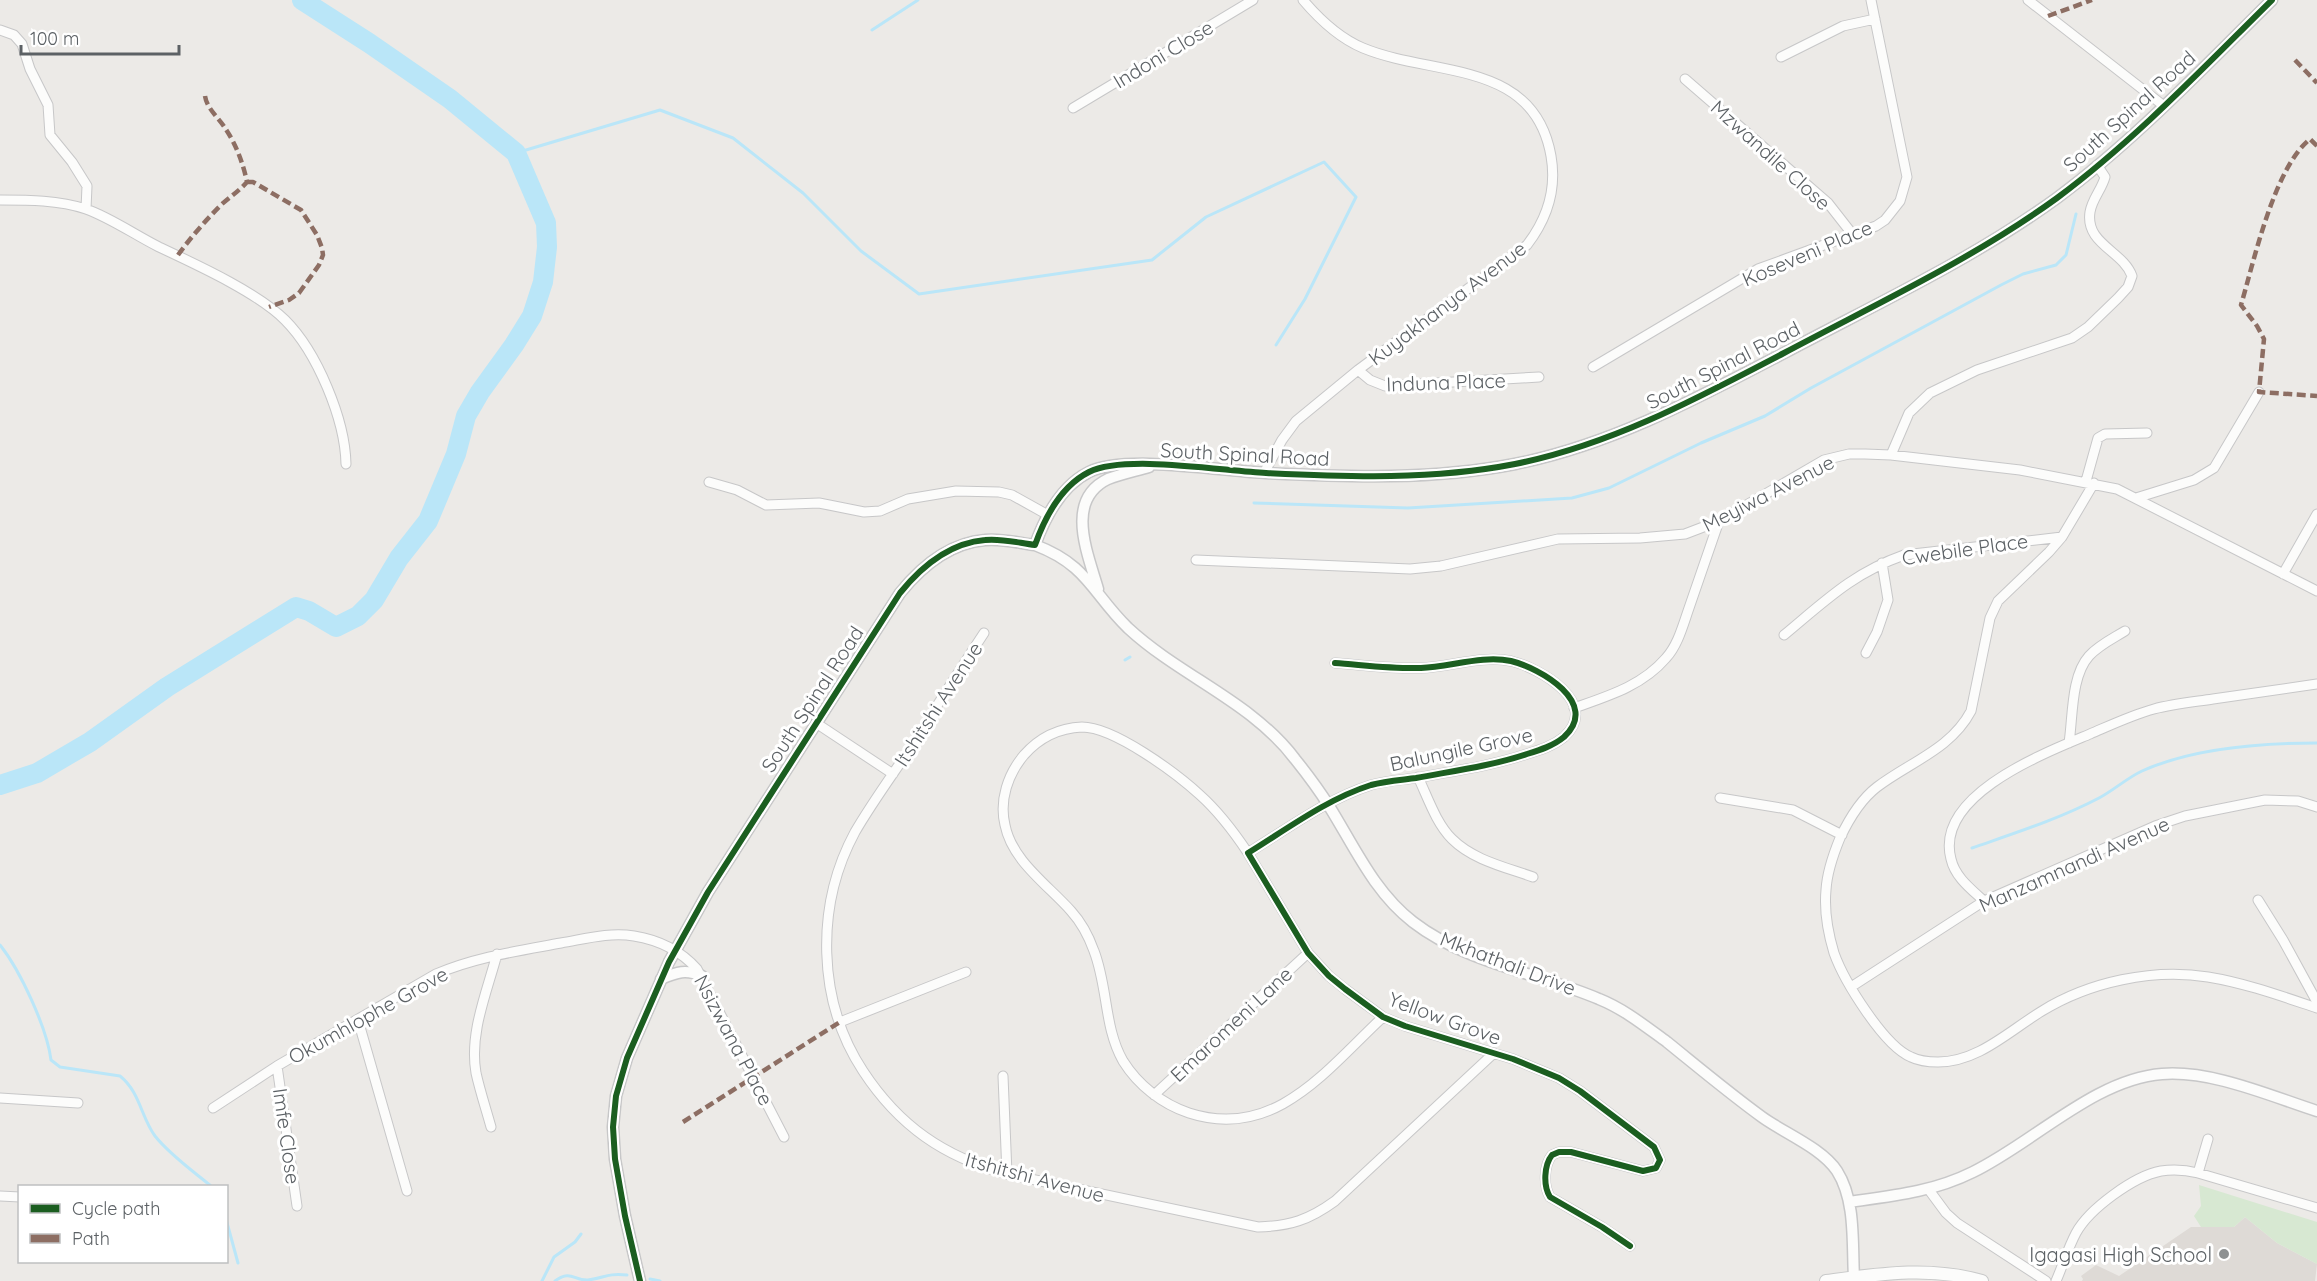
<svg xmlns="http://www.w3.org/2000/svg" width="2317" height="1281" viewBox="0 0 2317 1281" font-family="Quicksand,sans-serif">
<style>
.education{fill:#dedad6}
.green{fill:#d7e8d2}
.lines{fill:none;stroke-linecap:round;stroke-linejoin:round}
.stream{stroke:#bae6f8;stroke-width:3}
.river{stroke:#bae6f8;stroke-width:20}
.minor-casing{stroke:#c7c7c8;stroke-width:11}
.tertiary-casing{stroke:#c7c7c8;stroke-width:13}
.secondary-casing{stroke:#c8c9c9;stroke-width:14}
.minor{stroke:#fcfcfb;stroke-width:9}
.tertiary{stroke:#fcfcfb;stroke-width:10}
.secondary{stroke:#fcfcfb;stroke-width:12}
.quiet{stroke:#8d6e63;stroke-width:4.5;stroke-dasharray:9 4.5;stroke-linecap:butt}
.cycleway-casing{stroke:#fff;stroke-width:10}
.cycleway{stroke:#1b5e20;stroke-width:6}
.poi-dot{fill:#8e9192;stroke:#fff;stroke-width:2}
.labels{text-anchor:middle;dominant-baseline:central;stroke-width:6;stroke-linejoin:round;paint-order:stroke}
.street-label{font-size:20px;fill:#5c6165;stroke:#fff}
.poi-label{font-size:20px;fill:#5c6165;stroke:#fff;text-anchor:end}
</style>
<rect width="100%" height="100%" fill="#eceae7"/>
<!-- education -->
<path class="education" d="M2245 1217 2277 1243 2317 1264 2315 1281H2082L2083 1279 2081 1276 2096 1265 2119 1276 2191 1227H2234Z"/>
<!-- green -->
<path class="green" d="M2199 1185 2317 1222V1264L2277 1243 2245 1217 2234 1227H2201L2194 1216 2201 1206Z"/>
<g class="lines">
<!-- stream -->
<path class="stream" d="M872 30 918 0
M516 153 660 110 733 138 803 193 861 251 919 294 1152 260 1206 217 1324 162 1356 197 1305 299 1276 345
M1254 503 1408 508 1572 498 1609 488 1701 443 1765 416 1811 388 2001 285 2023 274 2056 265 2066 255 2076 214
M1125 660 1130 657
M1972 848C2015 833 2059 819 2099 798 2114 790 2127 778 2142 771 2193 748 2262 743 2317 743
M0 945C20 970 47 1028 51 1060L60 1067 120 1076C140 1092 141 1117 155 1136 170 1155 193 1171 211 1186
M226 1219 238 1263
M650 1279 660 1281
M542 1281 554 1257 575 1242 581 1234
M555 1281C571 1269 574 1281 588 1280 605 1278 606 1273 627 1275"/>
<!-- river -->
<path class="river" d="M0 785 37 773 90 742 167 687 296 607 309 611 336 627 358 616 374 600 399 558 428 521 456 454 466 416 480 392 514 345 532 316 543 282 547 247 546 223 516 153 450 99 369 43 302 0"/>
<!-- minor casing -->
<g class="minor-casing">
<path id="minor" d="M2028 0 2164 106
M0 30 14 35 22 44 30 69 48 105 50 135 72 162 87 186 86 209
M1781 57 1843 26 1875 19
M1685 79 1828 203 1853 235
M1073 108 1253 0
M0 200C29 200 58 200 86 209 111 218 135 235 159 247 195 264 257 292 285 320 317 352 345 419 346 464
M1593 367 1758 269 1876 226 1885 220 1900 201 1907 177 1871 0
M1358 370 1370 380 1385 386 1539 377
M1891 455 1909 413 1930 393 1977 370 2072 338 2088 327 2118 298 2128 287 2132 276C2123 251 2085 244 2090 212 2092 199 2102 189 2105 177L2097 165
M1264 473 1282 440 1296 421 1358 370 1527 245C1547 219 1557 190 1551 156 1534 59 1433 77 1363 48 1339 38 1320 20 1303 0
M2086 481 2098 438 2105 434 2147 433
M709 482 737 490 766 505 819 503 864 512 880 511 908 499 956 491 999 492 1012 495 1048 515
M2094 483 2062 537 2049 552 1998 601 1990 618 1971 711C1951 749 1910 762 1877 787 1860 800 1849 819 1840 838 1833 855 1827 872 1826 890 1824 911 1828 933 1834 953 1844 981 1884 1046 1911 1057 1919 1061 1929 1062 1938 1062 1978 1062 2009 1031 2042 1011 2089 982 2153 968 2208 977 2245 983 2281 996 2317 1008
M2136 498 2194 480 2214 468 2259 392
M1196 560 1410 569 1441 566 1558 539 1640 538 1685 534 1719 521 1824 460 1849 454H1865L1891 455 2020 470 2117 489 2317 591
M2283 574 2317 514
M984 633C957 674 931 715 905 756 888 781 870 806 855 832 815 906 817 1001 863 1071 899 1126 944 1157 1007 1174L1258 1227C1290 1226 1309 1220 1335 1201L1494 1053
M1784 635C1825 601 1853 573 1904 555L2062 537
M1866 653 1877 632 1888 600 1882 563
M1335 663C1363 665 1393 669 1421 668 1450 667 1482 655 1511 661 1540 668 1601 703 1564 737 1553 746 1540 750 1527 754 1491 766 1453 771 1416 778 1401 780 1385 781 1371 785 1327 799 1287 829 1248 853L1308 953 1329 976 1345 989 1383 1017 1405 1026 1513 1059 1559 1078 1580 1091 1654 1147 1660 1160 1656 1168 1643 1171 1571 1152H1559L1552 1155C1544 1165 1543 1186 1550 1197L1602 1227 1630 1246
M1574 708C1608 696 1642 686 1666 658 1678 645 1683 625 1689 608 1699 579 1709 550 1719 521
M816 723 893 774
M2069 743C2073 716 2071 676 2089 656 2099 645 2112 639 2125 631
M1418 777C1428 798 1436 823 1452 839 1473 860 1505 867 1533 877
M1720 798 1793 810 1842 835
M1248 853C1234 832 1219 812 1200 795 1176 773 1114 727 1082 727 1059 728 1039 738 1024 755 1008 774 999 800 1005 825 1012 861 1048 885 1071 911 1081 922 1089 937 1094 951 1108 987 1104 1028 1123 1061 1138 1085 1162 1104 1189 1113 1275 1141 1327 1069 1383 1017
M2258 900 2283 940 2317 1002
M1984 901C1971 889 1955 877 1951 859 1934 795 2045 753 2090 734 2111 725 2132 715 2154 709 2173 704 2193 702 2213 699 2247 694 2282 689 2317 684
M1851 987 1984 901 2155 826 2185 816 2265 800 2298 801 2317 807
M358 1020 407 1191
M840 1022 966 972
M277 1066 297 1206
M1003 1076 1007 1174
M1154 1095 1308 953
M0 1098 78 1103
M213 1108 277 1066 436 974C476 957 518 951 561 943 585 939 609 932 634 936 659 940 680 950 697 969L784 1137
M491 1127C486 1109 480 1091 476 1073 469 1033 487 992 497 954
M2198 1173 2208 1139
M1929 1190 1946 1213 1957 1223 2046 1281
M0 1196 20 1197
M2056 1281C2063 1265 2068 1248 2076 1233 2089 1209 2134 1176 2161 1171 2174 1169 2186 1170 2198 1173L2317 1208"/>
</g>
<!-- tertiary casing -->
<g class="tertiary-casing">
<path id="tertiary" d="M1035 545C1088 565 1092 593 1128 628 1181 677 1251 701 1295 759 1307 774 1319 790 1329 806 1354 846 1374 892 1413 922 1466 963 1538 973 1599 999 1624 1009 1645 1026 1667 1042 1698 1067 1729 1093 1762 1117 1784 1133 1822 1148 1837 1171 1856 1201 1852 1243 1854 1278
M1098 589C1088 554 1064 500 1108 479 1121 474 1135 471 1149 467
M661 979C677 972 686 969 702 976
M1849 1202C1892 1196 1933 1192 1973 1172 2033 1143 2095 1079 2162 1074 2212 1070 2270 1096 2317 1111
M640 1281 625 1216 615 1159 613 1127 616 1096 627 1058 669 962 708 892 900 593C921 567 949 543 985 540 1001 538 1019 543 1035 545 1045 517 1061 486 1089 472 1125 454 1223 471 1266 473 1349 477 1433 480 1515 464 1611 445 1698 398 1784 353 1876 304 1973 259 2057 198 2135 140 2203 68 2272 0"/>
</g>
<!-- secondary casing -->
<g class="secondary-casing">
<path id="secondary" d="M1826 1281C1879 1274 1930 1266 1982 1281"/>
</g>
<!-- minor -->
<use href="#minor" class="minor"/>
<!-- tertiary -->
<use href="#tertiary" class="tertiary"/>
<!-- secondary -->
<use href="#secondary" class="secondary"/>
<!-- quiet -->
<path class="quiet" d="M2048 16 2092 0
M2295 60 2317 83
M205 96C207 109 219 118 225 128 236 144 243 163 247 182
M2317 146 2310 139C2274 168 2254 261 2241 305L2257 326 2264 339 2259 392 2317 396
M247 182H253L301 210 317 235 322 248 323 255 319 265 299 293 289 300 269 307
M178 255C191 237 206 220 222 204 231 196 239 191 247 182
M683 1122 840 1022"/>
<!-- cycleway casing -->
<g class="cycleway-casing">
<path id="cycleway" d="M1335 663C1363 665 1393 669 1421 668 1450 667 1482 655 1511 661 1540 668 1601 703 1564 737 1553 746 1540 750 1527 754 1491 766 1453 771 1416 778 1401 780 1385 781 1371 785 1327 799 1287 829 1248 853L1308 953 1329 976 1345 989 1383 1017 1405 1026 1513 1059 1559 1078 1580 1091 1654 1147 1660 1160 1656 1168 1643 1171 1571 1152H1559L1552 1155C1544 1165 1543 1186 1550 1197L1602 1227 1630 1246
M640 1281 625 1216 615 1159 613 1127 616 1096 627 1058 669 962 708 892 900 593C921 567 949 543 985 540 1001 538 1019 543 1035 545 1045 517 1061 486 1089 472 1125 454 1223 471 1266 473 1349 477 1433 480 1515 464 1611 445 1698 398 1784 353 1876 304 1973 259 2057 198 2135 140 2203 68 2272 0"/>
</g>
<!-- cycleway -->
<use href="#cycleway" class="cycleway"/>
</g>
<!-- markers -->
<circle class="poi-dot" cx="2224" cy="1254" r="6"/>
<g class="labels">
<!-- street labels -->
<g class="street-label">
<text transform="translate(1163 54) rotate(-31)">Indoni Close</text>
<text transform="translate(2129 111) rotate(-42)">South Spinal Road</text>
<text transform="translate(1771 155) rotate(42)">Mzwandile Close</text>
<text transform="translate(1807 253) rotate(-23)">Koseveni Place</text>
<text transform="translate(1447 303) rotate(-37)">Kuyakhanya Avenue</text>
<text transform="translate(1723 365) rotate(-27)">South Spinal Road</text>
<text transform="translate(1446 382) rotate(-2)">Induna Place</text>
<text transform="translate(1245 454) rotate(3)">South Spinal Road</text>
<text transform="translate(1768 493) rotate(-27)">Meyiwa Avenue</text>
<text transform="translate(1965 549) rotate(-8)">Cwebile Place</text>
<text transform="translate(812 699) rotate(-57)">South Spinal Road</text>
<text transform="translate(938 704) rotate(-57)">Itshitshi Avenue</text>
<text transform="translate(1461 749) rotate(-12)">Balungile Grove</text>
<text transform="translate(2074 864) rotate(-24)">Manzamnandi Avenue</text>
<text transform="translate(1508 963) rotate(21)">Mkhathali Drive</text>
<text transform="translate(368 1015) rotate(-29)">Okumhlophe Grove</text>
<text transform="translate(1445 1018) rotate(20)">Yellow Grove</text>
<text transform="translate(1231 1024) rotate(-43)">Emaromeni Lane</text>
<text transform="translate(734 1040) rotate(62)">Nsizwana Place</text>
<text transform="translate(287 1136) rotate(82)">Imfe Close</text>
<text transform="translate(1035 1177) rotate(15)">Itshitshi Avenue</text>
</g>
<!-- poi labels -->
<g class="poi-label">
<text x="2212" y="1254">Igagasi High School</text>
</g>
</g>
<!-- legend -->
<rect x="18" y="1185" width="210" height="78" fill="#ffffff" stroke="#bec0c1" stroke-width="1.5"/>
<rect x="30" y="1204" width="30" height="9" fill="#1b5e20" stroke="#bec0c1" stroke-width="1.5"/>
<text x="72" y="1215" font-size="18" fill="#5c6165">Cycle path</text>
<rect x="30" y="1234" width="30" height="9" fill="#8d6e63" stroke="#bec0c1" stroke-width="1.5"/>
<text x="72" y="1245" font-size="18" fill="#5c6165">Path</text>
<!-- scale -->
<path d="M21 45v9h158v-9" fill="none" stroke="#5c6165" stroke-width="3"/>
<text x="30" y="45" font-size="18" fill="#5c6165" stroke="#ffffff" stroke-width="4.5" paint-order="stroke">100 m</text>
</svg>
